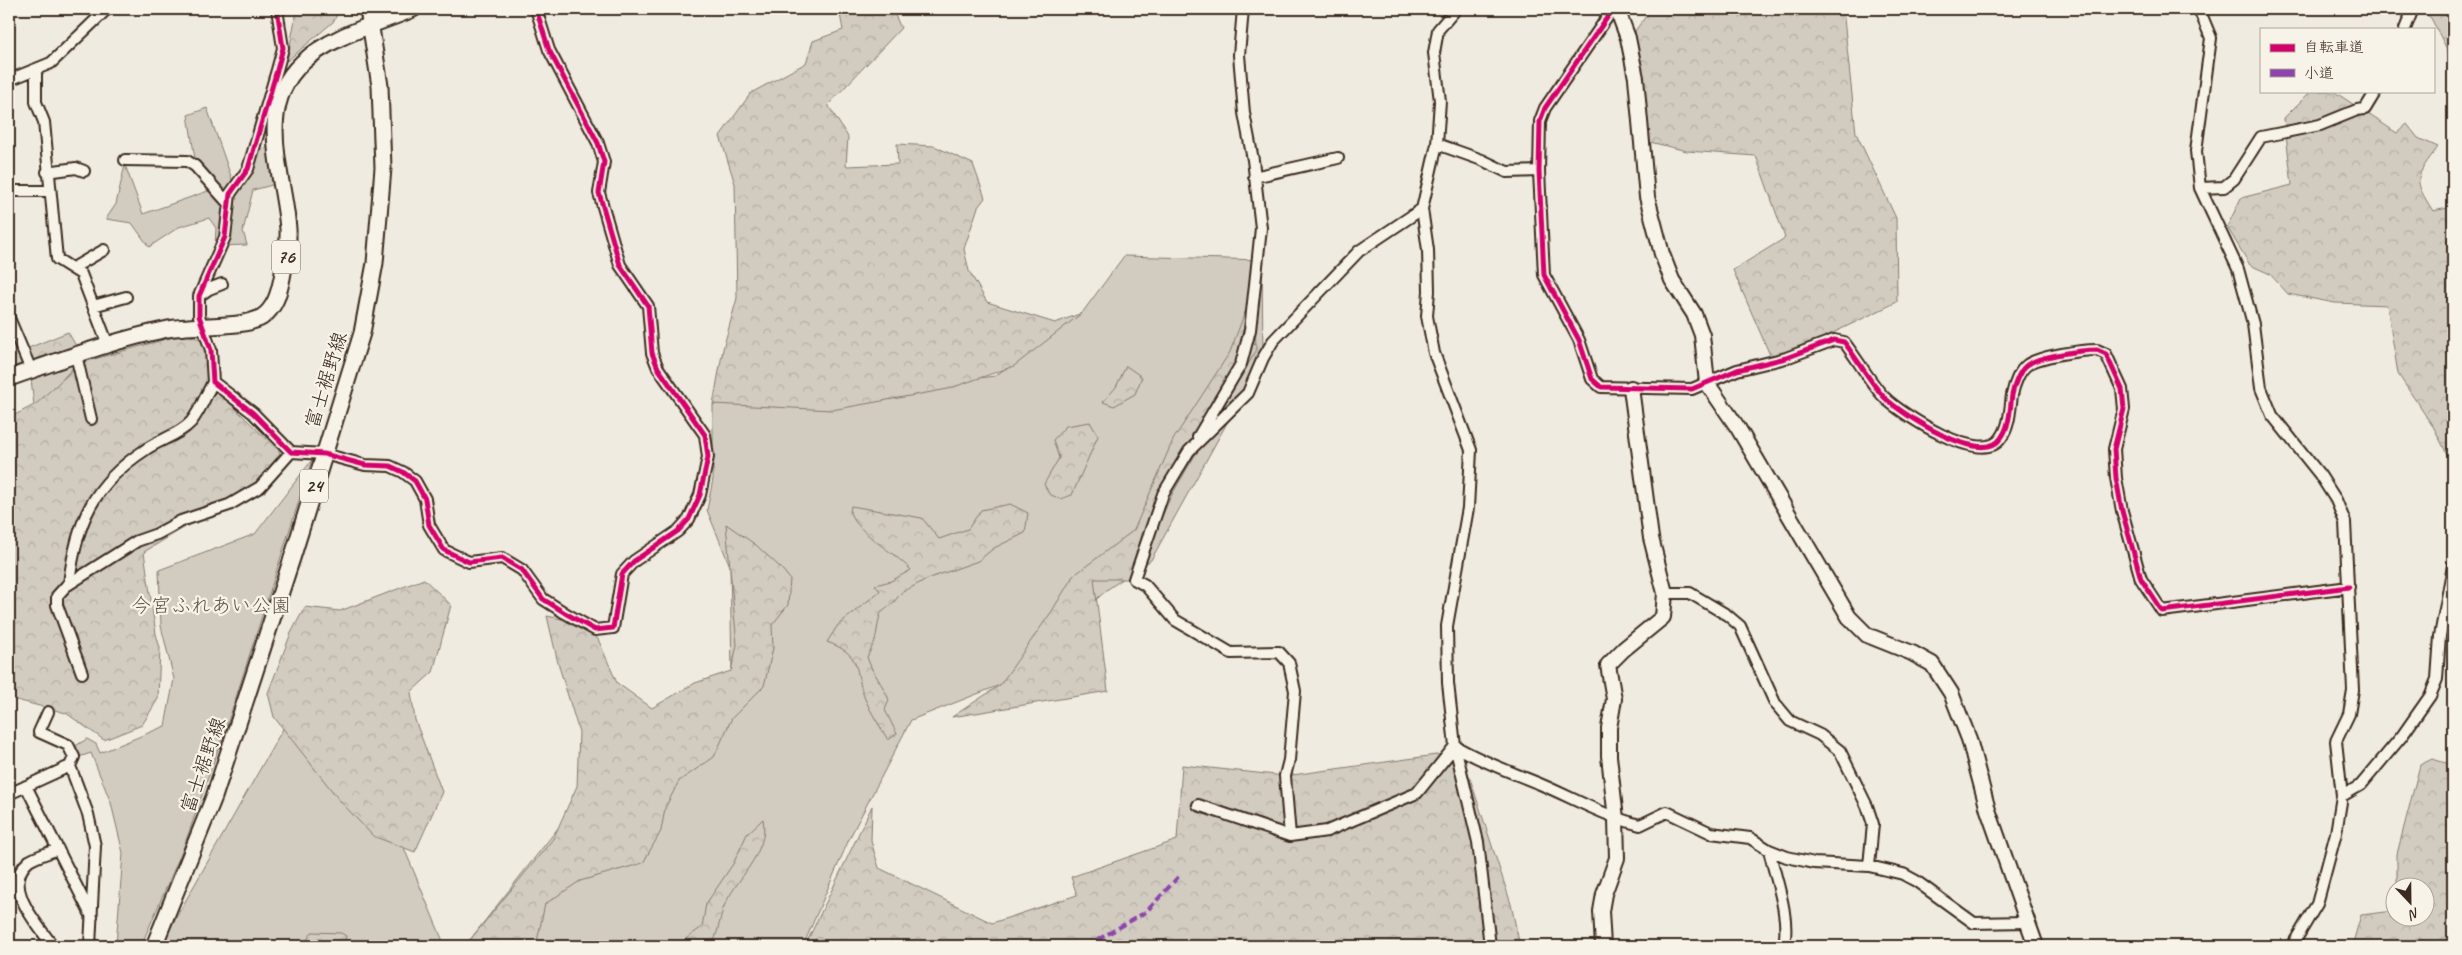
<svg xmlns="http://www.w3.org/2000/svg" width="2462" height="955" viewBox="0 0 2462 955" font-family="Caveat,'Klee One',sans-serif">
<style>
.green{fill:#d1cbc0;stroke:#867a6f}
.forest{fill:url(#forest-crowns);stroke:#867a6f}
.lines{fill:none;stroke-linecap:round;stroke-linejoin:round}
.street-casing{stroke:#3b2a1e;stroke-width:14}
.secondary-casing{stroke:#3b2a1e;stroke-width:18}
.primary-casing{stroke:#3b2a1e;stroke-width:19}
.street{stroke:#f7f3e8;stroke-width:10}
.secondary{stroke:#f7f3e8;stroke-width:14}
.primary{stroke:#f7f3e8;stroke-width:15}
.quiet{stroke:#8e44ad;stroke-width:4;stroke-dasharray:8 4;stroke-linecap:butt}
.cycleway-casing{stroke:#f7f3e8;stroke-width:8}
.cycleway{stroke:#d6006c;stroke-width:5}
.labels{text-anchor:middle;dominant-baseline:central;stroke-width:4.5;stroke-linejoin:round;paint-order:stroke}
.shield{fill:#f7f3e8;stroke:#73665b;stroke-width:1}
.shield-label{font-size:19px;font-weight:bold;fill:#3b2a1e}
.street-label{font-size:20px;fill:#3b2a1e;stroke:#f7f3e8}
.park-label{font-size:20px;fill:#605246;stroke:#f7f3e8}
</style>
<defs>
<pattern id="forest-crowns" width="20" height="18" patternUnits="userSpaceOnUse" patternTransform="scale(1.25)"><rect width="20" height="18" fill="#d1cbc0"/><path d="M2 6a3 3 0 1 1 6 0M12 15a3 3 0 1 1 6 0" fill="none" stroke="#b4aea5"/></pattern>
</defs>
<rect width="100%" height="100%" fill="#efebe0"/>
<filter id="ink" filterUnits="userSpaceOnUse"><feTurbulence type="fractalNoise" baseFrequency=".02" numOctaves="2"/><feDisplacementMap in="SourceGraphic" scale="10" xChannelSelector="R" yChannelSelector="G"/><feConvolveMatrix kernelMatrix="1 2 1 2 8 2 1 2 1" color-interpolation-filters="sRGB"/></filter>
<g filter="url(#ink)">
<!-- green -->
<path class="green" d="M207 108 233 182 245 167 250 152 269 147 276 184 253 190 243 231 247 245 215 246 216 228 209 218 179 227 149 247 132 223 106 219 116 204 125 165 143 214 208 191 195 159 188 115Z
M1124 256 1262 260 1263 358 1151 560 1108 589 1000 685 911 720 850 837 803 946H465L652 709 732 671 730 566 707 510 713 479V404L807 399 995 376 1082 313Z
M78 362 42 402 34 405 31 379Z
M312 460 231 713 183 849 141 946H116L123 853 111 803 91 753 76 758 72 748 87 739 96 744 100 753 165 726 174 679 161 626 159 570 255 534Z
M285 725 340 801 404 848 445 946H160Z"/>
<!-- forest -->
<path class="forest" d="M297 9H340L333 22 287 61Z
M839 9H892L901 28 828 105 848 137 846 166 898 164 897 144 934 146 973 164 985 198 978 207 964 249 969 271 987 302 1055 323 1082 313 1014 366 948 389 832 410 713 404 723 349 737 298 735 184 720 136 751 93 806 63 813 41 843 30Z
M1651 9H1843L1856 133 1896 218 1897 302 1773 362 1733 270 1785 238 1756 156 1687 151 1650 142 1635 31Z
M2419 9H2453V61L2431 18Z
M2311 91H2333L2397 133 2407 124 2418 138 2438 147C2415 178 2412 178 2433 211L2453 207V466L2434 428 2398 374 2387 305 2335 303 2288 294 2270 274 2250 265 2227 227 2241 198 2292 185 2284 118Z
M1247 307 1255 312 1256 351 1171 496 1134 579H1094L1108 691 952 717 1000 685 1052 611 1073 576 1134 530 1173 440 1230 352Z
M9 330 23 364 9 370Z
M68 332 79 351 32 366 26 349Z
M184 334 204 340 208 382 280 452 277 464 248 489 144 552 156 634 160 648 158 699 142 725 104 740 66 713 9 698V418L36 404 80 363Z
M1126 366 1142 377 1135 394 1114 406 1103 402 1116 387Z
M1090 422 1098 436 1072 495 1060 499 1049 494 1044 484 1059 458 1053 440 1066 426Z
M1010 504 1028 513 1025 533 994 548 978 561 927 579 901 593 894 602 880 614 875 641 867 657C872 673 883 684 889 700L885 710 897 734 888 740C880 726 871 713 865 699 853 669 864 655 827 642L838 625 880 591 875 585 891 581 911 570C892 550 862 537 850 513L851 506 922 518 939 539 968 529 981 510Z
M726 524 756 545 781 568 790 579 788 605 772 625 773 648 764 686 732 718 714 757 679 781 665 808 661 831 643 863 580 881 545 904 536 946H465L553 839 577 786 579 732 558 663 547 616 577 622 598 639 617 683 652 708 695 683 731 671 737 645Z
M424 579 451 605 433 672 411 692 415 720 442 792 415 852 373 836 340 801 274 717 268 693 291 633 305 607 340 611Z
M1455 746 1464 760 1511 904 1520 946H805L872 806 871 841 879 868 992 923 1077 895 1071 877 1177 840 1182 765 1285 776 1443 754Z
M2432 759 2453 765V946H2352L2361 915 2394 911V918H2424V888L2397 887V854L2420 765Z
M763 819C770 853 734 880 723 909 719 922 718 935 711 946H676L702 927 706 904 733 864 747 834Z
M312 932 341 933 346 936 344 945 295 946 305 943Z"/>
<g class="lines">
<!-- street casing -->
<g class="street-casing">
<path id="street" d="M277 9 283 48 277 70 248 169 230 194 225 237 199 296V316L211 350 213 382 253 413 291 452 324 454 365 465 390 466 403 472 415 481 425 499 429 525 444 550 469 562 502 558 522 570 543 599 565 613 595 630 613 628 622 574 634 561 678 531 689 519 700 495 708 457 705 435 658 368 652 353 648 306 620 265 599 193 604 162 598 143 549 50 536 9
M1456 9 1438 30 1434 53 1440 101 1437 144 1422 209 1428 250 1429 291 1427 316 1434 353 1471 450 1468 508 1447 626 1448 683 1455 746 1478 842 1490 946
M1613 9 1545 108 1540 121 1539 171 1544 275 1579 340 1592 379 1601 387 1692 389 1737 370 1786 358 1834 340 1844 342C1856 357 1872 385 1884 397 1901 414 1982 467 2001 438 2010 426 2010 409 2012 395 2014 385 2019 371 2027 365 2039 356 2082 350 2097 350L2106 354 2122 389 2124 409 2114 449 2116 478 2122 511 2141 579 2162 611 2349 587
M2199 9 2211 38 2196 151 2200 188 2238 269 2253 324 2261 388 2272 415 2320 475 2336 500 2345 522 2353 690 2349 714 2336 741 2342 796 2336 833 2317 904 2292 946
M2405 29 2413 9
M36 70V102L44 122 57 259 81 274 108 345
M9 80 51 63 107 9
M1437 144 1482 160 1507 172 1539 171
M125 160 187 161 195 166 229 204
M47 172 76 168 84 171
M1254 177 1338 158
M2200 188 2224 187 2234 179 2261 137 2320 125 2357 110 2365 109 2376 91
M9 191H49
M73 268 104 250
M199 296 209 289 222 284
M93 306 126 297
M9 318 31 370
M76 355 91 419
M1198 437 1241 364 1250 330 1257 266 1261 228 1253 160 1244 113 1239 55 1243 9
M69 584C76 523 93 484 145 450 159 440 179 435 191 422 200 411 206 395 213 382
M1665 593H1690L1727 615 1740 626 1775 703 1790 721 1820 735 1840 751 1867 806 1873 824 1869 866
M82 673 57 605V596L66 586 137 541 157 534 181 521 229 505 260 487 291 452
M1455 746C1482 762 1511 772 1540 784 1573 798 1604 816 1640 825L1667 812 1711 833 1750 838 1769 850 1787 857 1814 863 1869 866 1903 874 1916 881 1974 923 2027 922
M70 766 88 814 95 846 90 946
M26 786 92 917
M9 794 70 766 74 757 68 745 39 732 48 712
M2342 796 2361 785 2402 736 2430 696 2437 679 2440 636 2453 566
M1198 805 1290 836 1327 831 1417 793 1455 746
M1290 836 1285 776 1289 760 1295 691 1289 663 1279 652 1231 653 1175 620 1145 585 1134 579 1163 494 1189 451 1248 393 1263 358 1273 341 1359 251 1422 209
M1769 850C1776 880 1790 916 1784 946
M53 946C38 925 0 885 29 861 37 856 49 853 58 849"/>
</g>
<!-- secondary casing -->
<g class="secondary-casing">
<path id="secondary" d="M1617 9 1628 38 1636 78 1647 197 1662 254 1672 280 1694 314 1702 335 1707 383 1738 428 1849 617 1867 635 1912 653 1932 664 1951 693 1969 739 1988 810 2036 946
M1603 946 1601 911 1604 894 1617 858 1616 819 1609 756V728L1614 699 1608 665 1624 649 1663 617 1665 593 1651 538 1631 388"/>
</g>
<!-- primary casing -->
<g class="primary-casing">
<path id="primary" d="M9 378C61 360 114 340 168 329 193 324 242 329 262 317 275 308 279 293 282 278 285 262 289 245 288 229 284 174 254 108 302 63 330 36 377 24 413 9
M154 946 214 797 294 552 362 333 375 263 383 168 380 86 368 9"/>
</g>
<!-- street -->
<use href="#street" class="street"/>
<!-- secondary -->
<use href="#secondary" class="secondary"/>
<!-- primary -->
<use href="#primary" class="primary"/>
<!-- quiet -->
<path class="quiet" d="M1087 946 1146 912 1180 875"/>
<!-- cycleway casing -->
<g class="cycleway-casing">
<path id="cycleway" d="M277 9 283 48 277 70 248 169 230 194 225 237 199 296V316L211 350 213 382 253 413 291 452 324 454 365 465 390 466 403 472 415 481 425 499 429 525 444 550 469 562 502 558 522 570 543 599 565 613 595 630 613 628 622 574 634 561 678 531 689 519 700 495 708 457 705 435 658 368 652 353 648 306 620 265 599 193 604 162 598 143 549 50 536 9
M1613 9 1545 108 1540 121 1539 171 1544 275 1579 340 1592 379 1601 387 1692 389 1737 370 1786 358 1834 340 1844 342C1856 357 1872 385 1884 397 1901 414 1982 467 2001 438 2010 426 2010 409 2012 395 2014 385 2019 371 2027 365 2039 356 2082 350 2097 350L2106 354 2122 389 2124 409 2114 449 2116 478 2122 511 2141 579 2162 611 2349 587"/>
</g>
<!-- cycleway -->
<use href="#cycleway" class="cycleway"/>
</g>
</g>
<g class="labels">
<!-- shield labels -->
<g class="shield">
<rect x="272" y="240.5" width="28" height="33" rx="4"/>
<rect x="300" y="469.5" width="28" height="33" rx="4"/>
</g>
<g class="shield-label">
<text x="286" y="257">76</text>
<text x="314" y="486">24</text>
</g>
<!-- street labels -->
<g class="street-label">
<text transform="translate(326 380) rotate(-73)">富士裾野線</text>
<text transform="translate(203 765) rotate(-71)">富士裾野線</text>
</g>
<!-- park labels -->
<g class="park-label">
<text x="211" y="605">今宮ふれあい公園</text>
</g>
</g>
<!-- margin -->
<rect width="2462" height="955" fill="none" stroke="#f7f3e8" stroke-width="30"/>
<rect x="15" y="15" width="2432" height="925" fill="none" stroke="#3b2a1e" stroke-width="2" filter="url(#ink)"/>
<!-- legend -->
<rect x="2260" y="28" width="175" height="65" fill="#f7f3e8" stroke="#aca397"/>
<rect x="2270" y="44" width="25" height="8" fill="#d6006c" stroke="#aca397"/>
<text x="2304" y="52" font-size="15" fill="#3b2a1e">自転車道</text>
<rect x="2270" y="69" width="25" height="8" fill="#8e44ad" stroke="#aca397"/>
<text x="2304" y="78" font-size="15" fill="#3b2a1e">小道</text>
<!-- north arrow -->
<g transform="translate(2410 902) rotate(158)"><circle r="24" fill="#f7f3e8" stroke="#aca397"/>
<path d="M0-4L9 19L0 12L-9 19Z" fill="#3b2a1e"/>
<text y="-8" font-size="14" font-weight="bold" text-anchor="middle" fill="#3b2a1e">N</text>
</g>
</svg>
